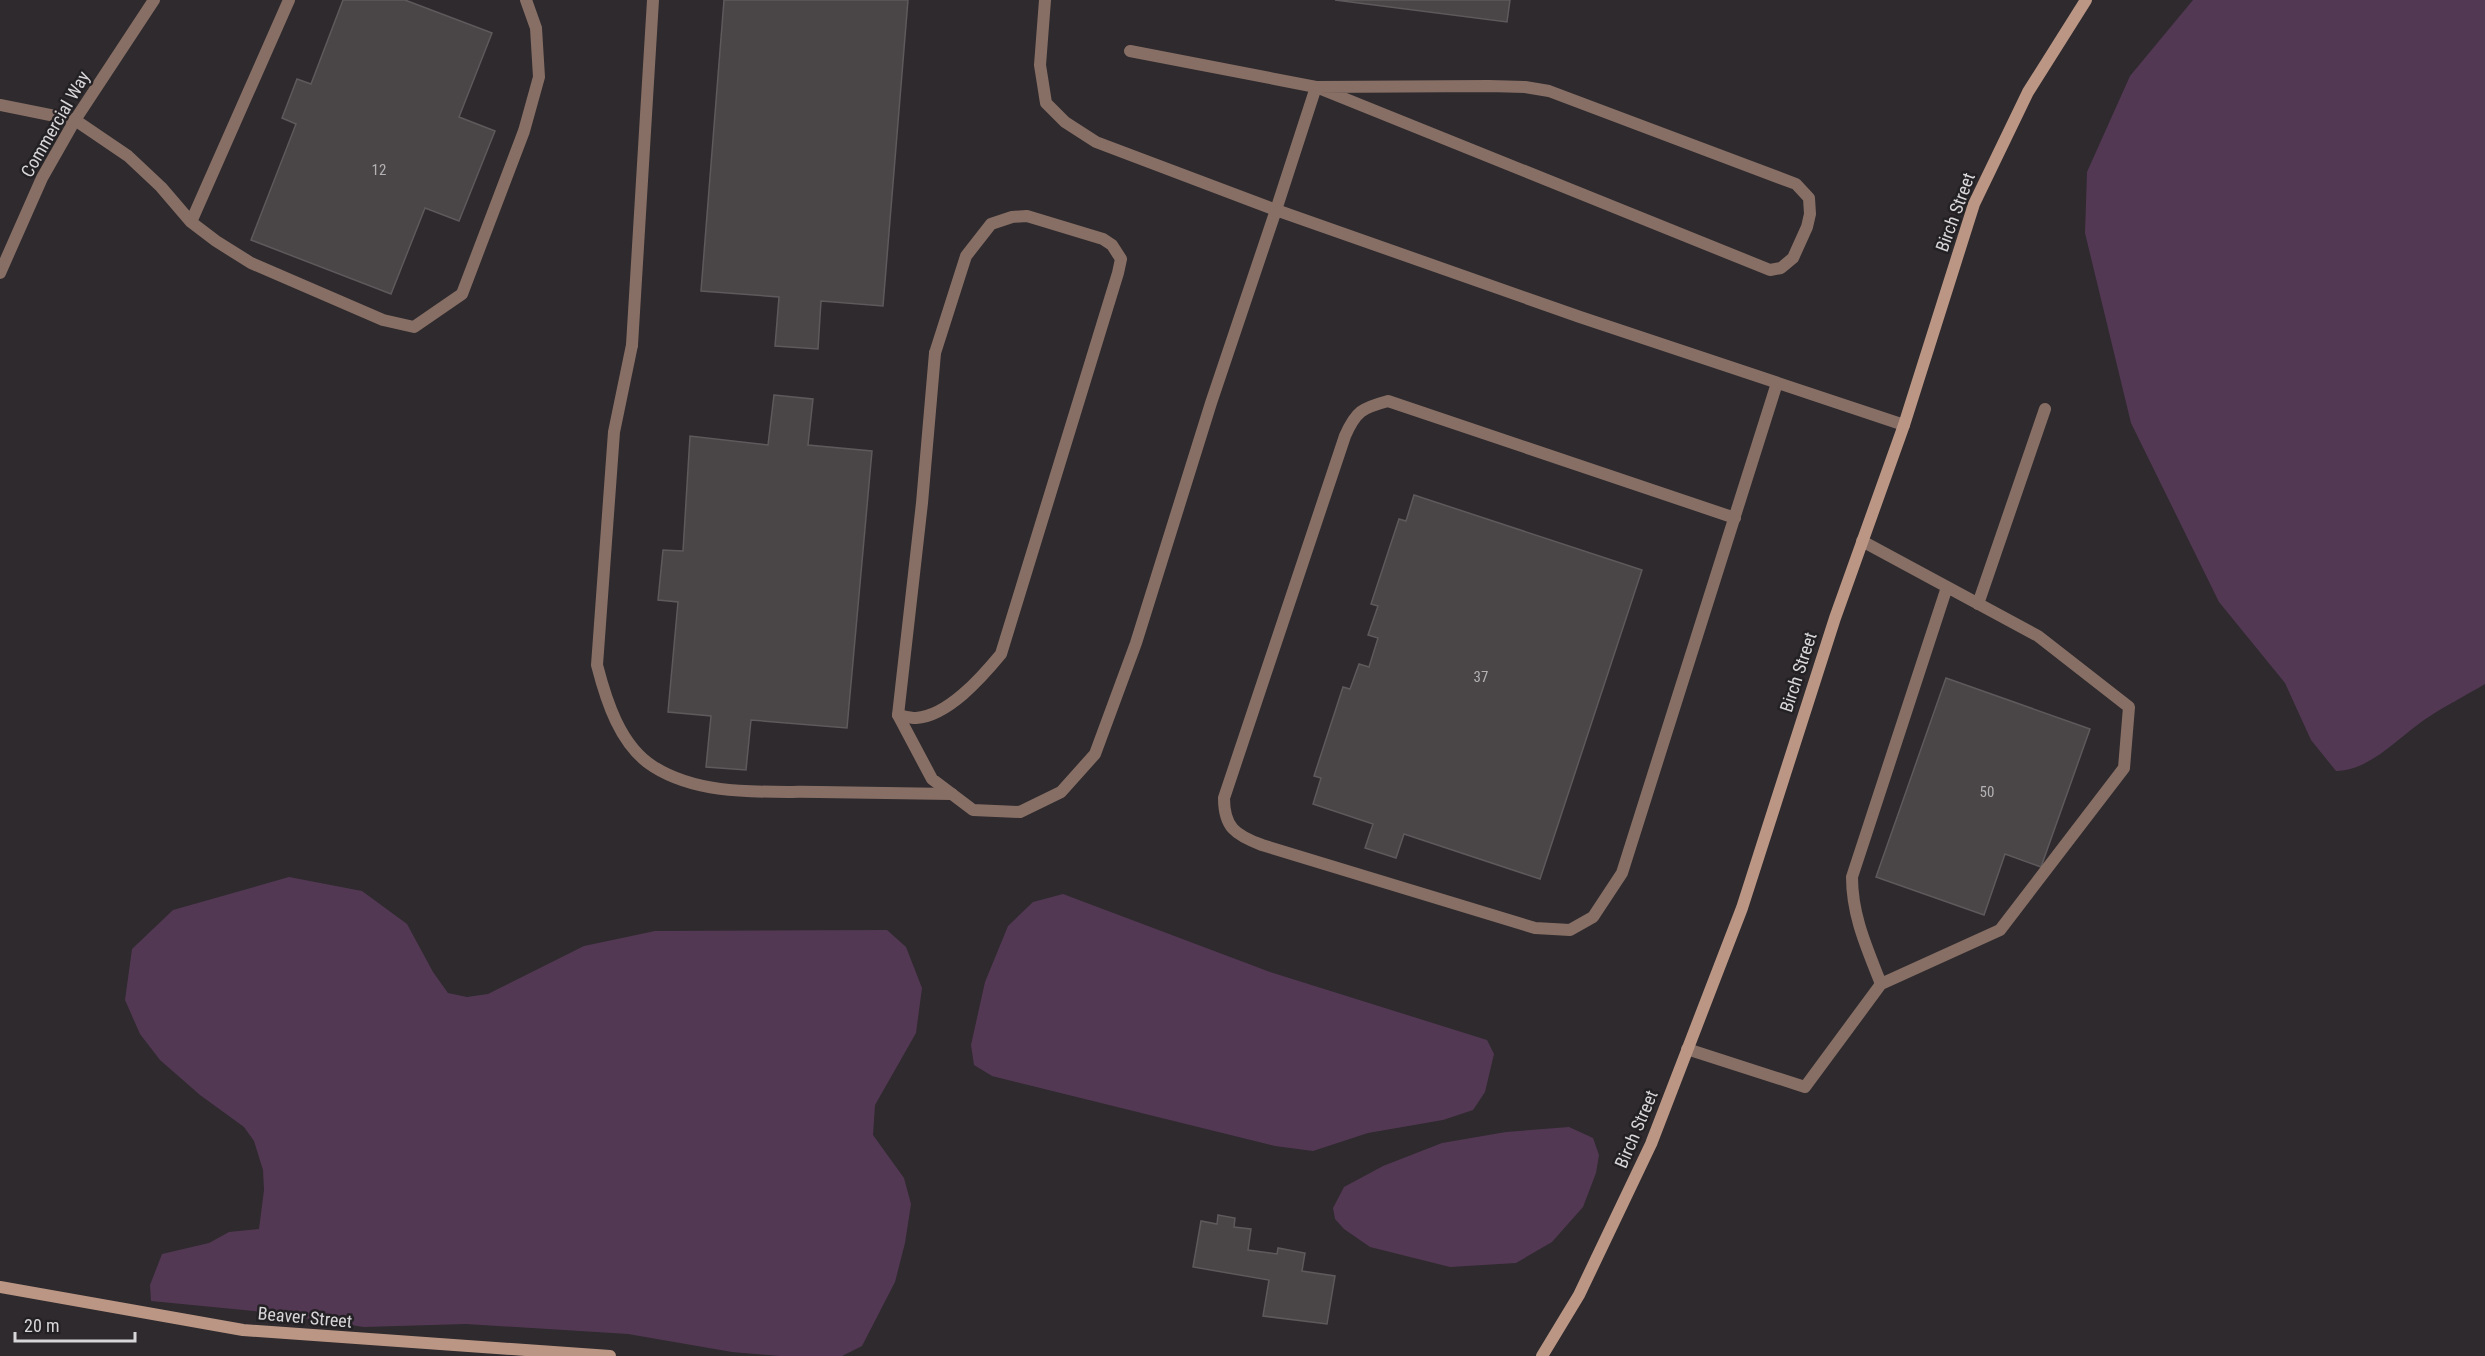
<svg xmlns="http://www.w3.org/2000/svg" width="2485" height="1356" viewBox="0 0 2485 1356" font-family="'Roboto Condensed',sans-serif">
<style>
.green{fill:#533853}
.building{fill:#4a4648;stroke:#5e595b;stroke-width:1.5}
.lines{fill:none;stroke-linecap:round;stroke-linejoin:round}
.lane{stroke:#876f65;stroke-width:12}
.street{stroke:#876f65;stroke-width:12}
.secondary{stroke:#bb9684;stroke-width:12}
.labels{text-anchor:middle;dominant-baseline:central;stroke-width:5;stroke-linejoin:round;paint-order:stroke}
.number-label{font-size:15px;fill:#b4b2b4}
.street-label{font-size:18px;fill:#d8d6d8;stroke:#242124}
</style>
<rect width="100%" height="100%" fill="#2e2a2e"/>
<!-- green -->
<path class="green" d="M2193 0H2485V684C2465 696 2443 707 2424 720 2398 738 2369 771 2336 771L2311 740 2285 683 2219 602 2131 423 2085 233 2087 172 2130 76Z
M289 877 362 891 407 924 433 972 448 993 467 997 488 994 584 946 655 931 887 930 906 947 922 988 916 1033 875 1105 873 1135 904 1178 911 1204 905 1243 895 1282 862 1346 842 1356H780L732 1352 628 1334 466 1324 364 1327 254 1311 151 1301 150 1285 162 1254 209 1243 229 1232 259 1229 264 1190 263 1170 254 1141 244 1127 200 1095 160 1060 140 1034 125 1000 132 949 173 910Z
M1063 894 1270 972 1487 1040 1494 1054 1485 1092 1473 1110 1443 1120 1368 1133 1313 1151 1275 1146 992 1076 974 1065 971 1045 985 982 1008 926 1033 902Z
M1569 1127 1593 1138 1599 1155 1596 1173 1583 1207 1552 1242 1516 1263 1450 1267 1370 1247 1344 1229 1335 1219 1333 1208 1344 1187 1383 1166 1442 1143 1506 1132Z"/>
<!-- building -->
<path class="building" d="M343 0H405L492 33 459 117 495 131 459 221 425 208 391 294 251 240 296 124 282 118 297 79 311 84Z
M724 0H908L883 306 821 301 818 349 775 346 779 297 701 291Z
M1335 0H1510L1507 22Z
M774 395 813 399 808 445 872 451 847 728 751 720 746 770 706 767 711 716 668 712 678 602 658 600 663 550 683 551 690 436 768 445Z
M1414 495 1642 570 1540 879 1404 834 1396 858 1365 848 1373 824 1313 804 1321 778 1314 776 1343 687 1350 689 1359 664 1369 667 1378 638 1368 635 1378 606 1371 604 1399 519 1406 521Z
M1946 678 2090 729 2041 867 2005 854 1984 915 1876 877Z
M1218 1215 1235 1218 1234 1227 1251 1229 1248 1250 1277 1254 1278 1248 1305 1253 1302 1271 1335 1276 1327 1324 1263 1316 1269 1280 1193 1267 1201 1221 1217 1224Z"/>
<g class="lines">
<!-- lane -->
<path class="lane" d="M1130 51 1316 87 1489 86 1525 87 1549 91 1796 184 1809 198 1810 214 1807 227 1793 258 1781 268 1770 270 1316 87 1276 210
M0 105 75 120 128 156 161 187 191 222 216 241 251 263 383 320 414 327 462 294 524 131 539 77 536 28 526 0
M191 222 289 0
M0 273 42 178 75 120 154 0
M632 345 614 432 597 665C606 700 620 746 654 767 702 797 764 791 819 792 863 793 908 793 952 794
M1735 518 1388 401C1362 408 1356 411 1345 436L1224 798C1224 827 1235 835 1262 845L1535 928 1570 930 1593 917 1622 873 1777 383
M1978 604 2045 409
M898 715C903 716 910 718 916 718 948 716 982 677 1001 654L1118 273 1121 259 1112 245 1103 239 1027 216 1012 217 991 224 966 256 935 353
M1881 984C1867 948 1852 916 1852 877L1947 587
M1687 1049 1805 1087 1881 984 2000 930 2124 768 2129 707 2038 636 1862 541"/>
<!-- street -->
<path class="street" d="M1276 210 1580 317 1904 425
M632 345 653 0
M935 353 922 503 898 715 932 779 973 810 1020 812 1061 792 1095 754 1136 643 1211 403 1276 210 1096 142 1065 122 1046 103 1040 65 1045 0"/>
<!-- secondary -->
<path class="secondary" d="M0 1287 243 1330 610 1356
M1542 1356 1579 1295 1651 1144 1742 908 1835 618 1904 425 1974 204 2028 92 2086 0"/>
</g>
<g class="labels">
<!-- number labels -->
<g class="number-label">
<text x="379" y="170">12</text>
<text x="1481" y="677">37</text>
<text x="1987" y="792">50</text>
</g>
<!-- street labels -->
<g class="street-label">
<text transform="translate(55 124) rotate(-60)">Commercial Way</text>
<text transform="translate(1955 212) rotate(-70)">Birch Street</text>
<text transform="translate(1798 672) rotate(-72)">Birch Street</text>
<text transform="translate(1636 1129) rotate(-67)">Birch Street</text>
<text transform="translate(305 1317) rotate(5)">Beaver Street</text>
</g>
</g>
<!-- scale -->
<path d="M15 1332v9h120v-9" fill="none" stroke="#d8d6d8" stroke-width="3"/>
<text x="24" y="1332" font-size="18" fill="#d8d6d8" stroke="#242124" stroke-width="4.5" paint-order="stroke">20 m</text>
</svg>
